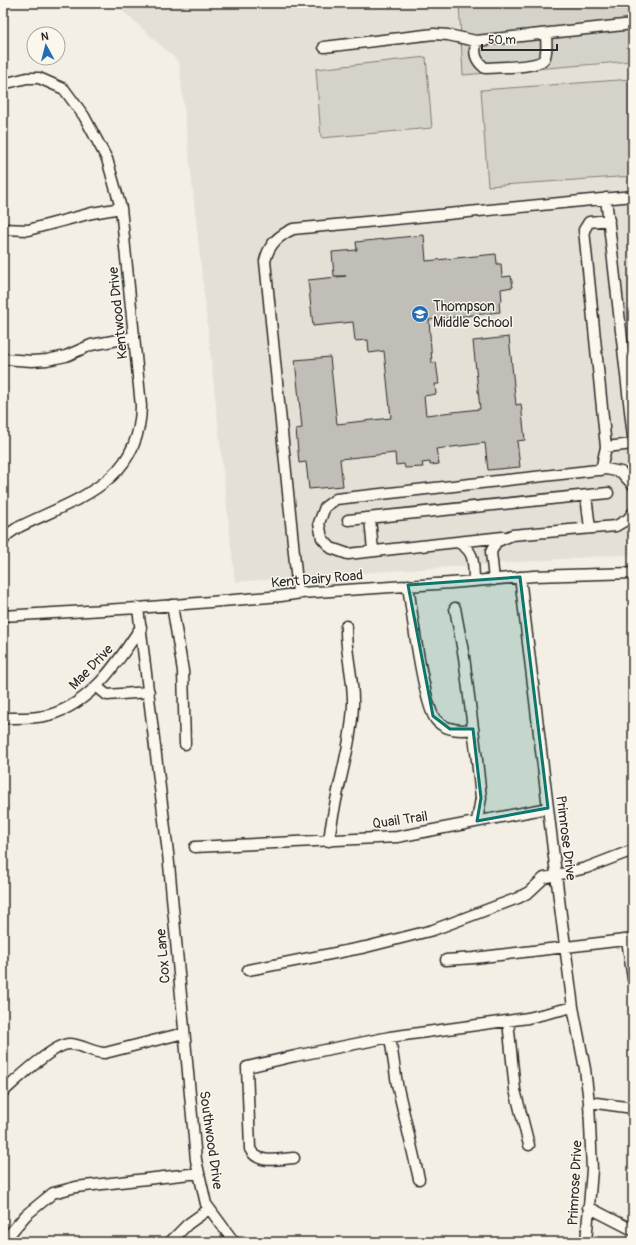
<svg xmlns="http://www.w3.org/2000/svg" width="636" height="1245" viewBox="0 0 636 1245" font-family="Pangolin,sans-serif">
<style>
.built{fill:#e4e0d6}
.green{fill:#d5d2c9;stroke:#807e7a}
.building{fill:#c0beb6;stroke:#2b2b2b}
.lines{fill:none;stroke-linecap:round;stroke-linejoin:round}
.minor-casing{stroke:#2b2b2b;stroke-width:13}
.minor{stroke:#fbf7ec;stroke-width:10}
.marked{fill:#0f766e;fill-opacity:0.2;stroke:#0f766e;stroke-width:3;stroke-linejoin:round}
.labels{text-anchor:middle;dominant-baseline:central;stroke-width:3;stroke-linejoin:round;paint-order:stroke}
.poi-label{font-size:14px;fill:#2b2b2b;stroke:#fbf7ec;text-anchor:start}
.street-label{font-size:14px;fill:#2b2b2b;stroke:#fbf7ec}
</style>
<rect width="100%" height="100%" fill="#f3efe4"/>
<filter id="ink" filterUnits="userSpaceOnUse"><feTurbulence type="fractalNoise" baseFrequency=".025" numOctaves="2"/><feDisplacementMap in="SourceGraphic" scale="8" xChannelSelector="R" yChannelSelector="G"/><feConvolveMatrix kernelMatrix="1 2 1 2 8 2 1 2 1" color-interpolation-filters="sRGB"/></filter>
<g filter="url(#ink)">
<!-- built -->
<path class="built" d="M114 3H459L463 75 633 62V554L235 582 179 62Z"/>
<!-- green -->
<path class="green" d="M459 3H633V61L463 75Z
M426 57 432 128 321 138 316 69Z
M633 79V176L488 186 481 90Z"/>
<!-- building -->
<path class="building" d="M424 235 426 261 496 254 497 264H501L502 277 511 276 513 287 501 289 502 301 499 302 500 312 429 320 432 363 436 362 439 384H435L436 394 424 396 426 415 480 409 473 341 509 337 516 405 521 404 525 440 517 441 520 467 488 470 485 443 436 449 439 464 430 465V462L422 463 423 467 405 468 404 464 396 465 395 453 340 459 343 486 309 489 306 462 299 463 296 429 302 428 295 360 330 357 337 424 391 418 384 351 369 353 368 340 355 341 353 322 313 326 308 280 346 276H334L332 252 357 250 356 242Z"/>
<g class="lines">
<!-- minor casing -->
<g class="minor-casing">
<path id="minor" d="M476 41C474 54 475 60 485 68 497 67 538 68 544 59 548 52 546 42 546 34
M324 47 434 34 448 35 476 41 633 24
M3 84 27 78H39L64 89 84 116 107 159 121 208 141 406C140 484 75 499 17 528L7 535 3 541
M606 198 633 437
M609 220 589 222 584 230 606 447 633 444
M3 229 28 230 92 213 121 208
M3 359 32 361 47 360 66 356 91 345 134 337
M601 470 606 447
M586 496 590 528
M370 518 373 551
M348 520 608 493
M457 542 503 537
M520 577 560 907 573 1007 585 1069 589 1102 592 1170 586 1242
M494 580 491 552 496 542 512 535 616 526 628 519 633 513
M474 581C473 563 476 551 457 542L348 554 331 548 322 538 319 523 325 507 336 499 606 469 621 472 633 485
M408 585C411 608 424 707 436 720 446 731 460 731 473 729
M298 593 265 261C269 244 278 236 293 229L633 196
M172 605 183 671 185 744
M138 608 168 853 196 1160 206 1204 234 1242
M455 608 464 657 477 760 481 798 477 821
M3 616 138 608 281 596 301 593 451 583 534 576 633 573
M96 686 107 695 149 692
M3 718C18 718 34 719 49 715 92 703 118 662 141 627
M329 841C334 795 351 751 353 705 354 678 345 653 346 626
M195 847 397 837 548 808
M627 940 633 979
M446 960 474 958 633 939
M248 970 366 947 433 930 518 898 529 892 544 878 586 868 633 850
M508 1021 515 1090 529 1145
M390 1037 397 1084 419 1179
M3 1092C15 1081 54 1044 69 1044 82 1044 92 1053 105 1053L184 1033
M589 1102 633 1108
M294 1158C279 1159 258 1165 250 1149L247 1067 295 1056 390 1037 528 1018 573 1007
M588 1207 633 1230
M3 1242 26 1215 53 1193 76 1187 199 1173
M170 1242 188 1224 209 1209"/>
</g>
<!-- minor -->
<use href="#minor" class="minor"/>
</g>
</g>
<!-- marked area -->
<path class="marked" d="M520 577 548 808 477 821 481 798 473 729H450L433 716 408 585Z"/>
<!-- icons -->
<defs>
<g id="school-disc" transform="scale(0.9)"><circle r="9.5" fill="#1f6fb2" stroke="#fbf7ec"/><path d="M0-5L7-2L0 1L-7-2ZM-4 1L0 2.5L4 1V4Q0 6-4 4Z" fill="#fff"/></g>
</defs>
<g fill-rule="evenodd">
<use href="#school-disc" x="420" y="314"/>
</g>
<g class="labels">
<!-- poi labels -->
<g class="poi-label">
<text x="433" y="306">Thompson<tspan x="433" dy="16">Middle School</tspan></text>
</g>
<!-- street labels -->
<g class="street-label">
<text transform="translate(118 313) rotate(-96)">Kentwood Drive</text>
<text transform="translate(317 579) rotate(-5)">Kent Dairy Road</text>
<text transform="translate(91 667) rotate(-46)">Mae Drive</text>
<text transform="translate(400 820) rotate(-8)">Quail Trail</text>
<text transform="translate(566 838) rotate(83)">Primrose Drive</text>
<text transform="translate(163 956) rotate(-95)">Cox Lane</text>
<text transform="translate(211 1140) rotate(82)">Southwood Drive</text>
<text transform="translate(575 1183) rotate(-87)">Primrose Drive</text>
</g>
</g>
<!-- margin -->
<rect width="636" height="1245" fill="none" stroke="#fbf7ec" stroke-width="16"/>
<rect x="8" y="8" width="620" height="1229" fill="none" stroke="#2b2b2b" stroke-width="1.5" filter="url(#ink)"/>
<!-- north arrow -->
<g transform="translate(46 46) rotate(353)"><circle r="19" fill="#fbf7ec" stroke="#a8a59f"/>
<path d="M0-3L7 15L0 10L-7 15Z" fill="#1f6fb2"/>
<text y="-6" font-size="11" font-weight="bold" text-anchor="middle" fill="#2b2b2b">N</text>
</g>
<!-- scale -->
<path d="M482 44v6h75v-6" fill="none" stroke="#2b2b2b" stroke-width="2"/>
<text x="488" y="44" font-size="12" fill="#2b2b2b" stroke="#fbf7ec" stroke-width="3" paint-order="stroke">50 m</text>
</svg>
